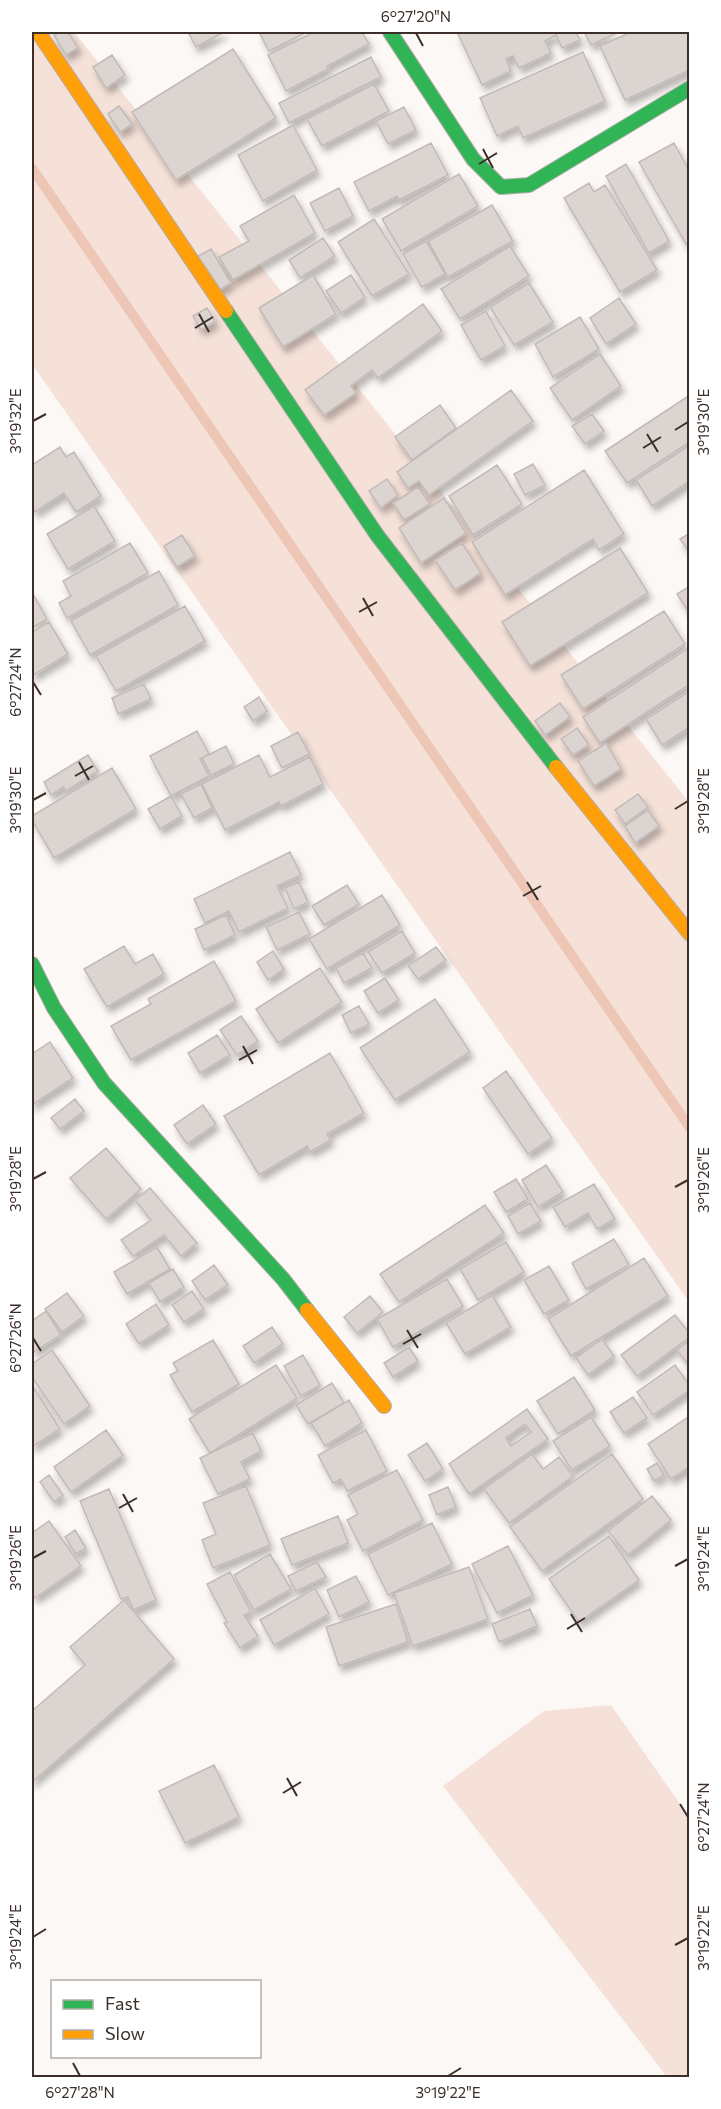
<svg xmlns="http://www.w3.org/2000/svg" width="721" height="2109" viewBox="0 0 721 2109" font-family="Commissioner,sans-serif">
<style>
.green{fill:#f5e1d8}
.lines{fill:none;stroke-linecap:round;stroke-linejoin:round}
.stream{stroke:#edc6b5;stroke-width:10}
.building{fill:#dcd4d1;stroke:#c2bab7;stroke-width:1.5;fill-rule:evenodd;filter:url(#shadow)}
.fast-casing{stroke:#b4ada9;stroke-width:16}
.slow-casing{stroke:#b4ada9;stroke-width:16}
.fast{stroke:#30b455;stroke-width:14}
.slow{stroke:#ff9f0a;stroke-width:14}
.ticks{fill:none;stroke:#3c2f29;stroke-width:2}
.neatline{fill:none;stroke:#3c2f29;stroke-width:2}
.ticks-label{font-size:15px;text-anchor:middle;fill:#3c2f29}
</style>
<defs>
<filter id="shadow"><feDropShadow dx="3.5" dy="6" stdDeviation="3" flood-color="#0004"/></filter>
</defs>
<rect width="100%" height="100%" fill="#fcf8f6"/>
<!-- green -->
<path class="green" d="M32 32H74L689 802V1302L32 364Z
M611 1705 689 1817V2077H667L443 1786 544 1711Z"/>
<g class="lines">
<!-- stream -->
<path class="stream" d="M32 168 690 1128"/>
</g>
<!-- building -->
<path class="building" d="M60 32H68L78 48 66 55 54 35Z
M188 32H224L196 47Z
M259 32H307L269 51Z
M314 32H362L369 44 327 66 328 69 286 91 268 55Z
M457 32H576L580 40 562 48 556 35 545 41 551 53 519 68 513 56 506 59 511 71 482 85Z
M584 32H619L591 45Z
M631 32H690V70L625 100 600 46Z
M233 49 276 118 176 180 132 112Z
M583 52 605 101 523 138 518 126 497 136 480 98Z
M112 55 125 75 106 88 93 67Z
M371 57 381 77 289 123 279 103Z
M374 84 389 111 322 146 307 119Z
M119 106 132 124 120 132 108 114Z
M404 107 416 130 388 144 376 121Z
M293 125 317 170 263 201 238 155Z
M431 143 448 175 399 200 397 196 369 211 354 182Z
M674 143 690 172V242L686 244 639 162Z
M626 164 669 241 649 253 606 176Z
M459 174 478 206 401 251 382 219Z
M589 183 594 192 605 185 657 270 620 292 564 198Z
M339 188 353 216 325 231 310 203Z
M294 195 315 233 233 280 219 257 249 241 240 226Z
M492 205 513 241 448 277 428 241Z
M374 219 409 274 372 296 338 242Z
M323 238 335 256 300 278 289 260Z
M426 241 445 274 422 287 403 254Z
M510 246 529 276 460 319 441 289Z
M211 249 231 283 215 293 195 258Z
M313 275 336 314 283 347 259 308Z
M351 275 365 297 341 313 326 291Z
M529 283 553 322 514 345 490 307Z
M619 298 636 324 606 344 590 318Z
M423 304 442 331 378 378 372 370 351 386 356 393 324 415 305 390Z
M207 308 215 322 201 330 193 316Z
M486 311 505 346 481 360 461 325Z
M580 317 599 349 553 377 535 344Z
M600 354 621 386 572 420 550 388Z
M511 390 533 421 429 495 419 481 408 488 397 472Z
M690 395V442L627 483 605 451Z
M440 405 456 428 412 460 395 437Z
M592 414 604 431 585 444 572 426Z
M690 445V481L652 506 636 480Z
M60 447 66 457 74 452 101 496 76 512 64 493 35 512 32 507V465Z
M533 464 545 485 525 495 514 474Z
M497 465 522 504 473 535 449 496Z
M584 470 624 534 599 550 593 539 505 595 472 542Z
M387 479 398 495 381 508 369 491Z
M418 487 430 504 404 520 393 503Z
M444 498 466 533 421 563 399 528Z
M94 506 115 541 68 569 47 534Z
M690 533V553L680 539Z
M182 535 195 556 177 567 164 546Z
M130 543 148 573 67 618 59 603 71 596 63 581Z
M462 543 481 573 455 590 435 560Z
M620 548 648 593 530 666 502 622Z
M159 571 178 605 90 655 71 621Z
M690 586V614L677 594Z
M32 592 47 619 32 628Z
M185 606 205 641 116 691 96 656Z
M664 611 685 644 583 709 561 675Z
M49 622 68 654 32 676V632Z
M688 648 690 684 600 743 583 717Z
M144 684 151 699 118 714 112 698Z
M688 692 690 727 662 745 646 719Z
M259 697 267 711 253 721 244 707Z
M560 703 570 717 545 735 535 721Z
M577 728 589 745 573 755 561 739Z
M197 731 209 754 200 759 209 776 171 796 150 756Z
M298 732 309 754 282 768 271 746Z
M606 743 621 769 594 786 578 761Z
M226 746 234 764 211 775 202 758Z
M88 755 98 771 66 791 63 787 51 795 44 782Z
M259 755 270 777 310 757 323 784 281 806 279 802 225 830 202 784Z
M112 768 136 809 54 858 32 820V816Z
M201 784 212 808 194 818 181 794Z
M638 794 648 807 625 824 615 810Z
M171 796 182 816 160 829 148 809Z
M648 810 659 826 635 843 625 826Z
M290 852 301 875 277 886 288 908 239 932 229 911 205 923 194 899Z
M299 882 308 902 294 909 285 888Z
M347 885 359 904 324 925 312 906Z
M382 895 400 925 327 969 309 939Z
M299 912 310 934 277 950 266 927Z
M226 915 235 935 204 950 195 929Z
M402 931 415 953 382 973 368 952Z
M124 946 135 964 153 954 164 974 107 1007 84 969Z
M436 947 446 960 418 979 408 966Z
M273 951 284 969 268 980 257 962Z
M363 953 372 968 344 983 336 968Z
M214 961 236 1001 131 1060 111 1026 151 1004 148 999Z
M320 968 342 1002 278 1043 256 1009Z
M385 978 399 1000 378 1013 364 991Z
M435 999 470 1052 395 1100 360 1048Z
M359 1006 369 1024 351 1033 342 1015Z
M241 1016 258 1041 237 1055 220 1030Z
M217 1035 230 1055 200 1073 188 1053Z
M50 1042 73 1078 32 1105V1054Z
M330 1053 364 1113 327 1134 331 1140 310 1152 307 1146 259 1175 224 1116Z
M506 1071 552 1138 528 1154 483 1088Z
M75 1099 84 1111 60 1129 51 1118Z
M203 1105 216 1124 187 1144 174 1125Z
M106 1148 141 1189 106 1219 70 1178Z
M546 1165 563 1192 538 1207 522 1180Z
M516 1179 528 1199 506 1212 494 1192Z
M594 1184 615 1219 597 1229 588 1213 565 1227 553 1207Z
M150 1188 197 1243 181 1256 164 1235 133 1256 121 1240 151 1220 135 1200Z
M530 1203 541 1221 518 1234 508 1216Z
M485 1205 504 1233 399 1302 380 1274Z
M614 1239 629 1265 586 1289 572 1263Z
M506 1242 524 1272 478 1300 460 1269Z
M157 1247 170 1269 127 1294 114 1272Z
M644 1258 668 1296 571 1356 548 1319Z
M214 1265 228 1285 205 1300 192 1281Z
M549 1266 569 1300 544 1314 524 1280Z
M173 1269 184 1287 160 1302 149 1283Z
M447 1279 463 1306 393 1347 377 1319Z
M192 1291 204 1309 184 1322 172 1305Z
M67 1293 84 1316 62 1332 45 1309Z
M492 1295 511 1327 465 1354 446 1323Z
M370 1296 383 1312 357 1333 344 1317Z
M156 1304 169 1325 139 1344 126 1324Z
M46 1311 61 1335 34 1352 32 1348V1321Z
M675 1315 690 1334V1337L637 1376 621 1355Z
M272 1327 283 1344 254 1363 243 1346Z
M602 1339 614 1356 588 1375 576 1358Z
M213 1340 239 1384 192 1412 170 1375 178 1371 173 1363Z
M690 1340V1367L677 1350Z
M409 1347 418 1361 393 1377 384 1363Z
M52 1350 90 1406 64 1424 32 1377V1364Z
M303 1355 320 1385 301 1396 284 1366Z
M276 1365 297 1398 210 1453 189 1419Z
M675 1365 690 1386V1390L653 1415 637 1392Z
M574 1377 595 1410 558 1434 537 1401Z
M332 1383 344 1403 308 1424 296 1405Z
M32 1385 60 1429 32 1447Z
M633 1397 647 1418 624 1433 610 1412Z
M349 1400 362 1423 325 1446 311 1423Z
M527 1409 548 1439 469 1494 449 1464ZM525 1424 531 1432 511 1446 506 1438Z
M690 1416V1466L671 1479 648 1444Z
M591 1417 610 1446 572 1470 553 1441Z
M106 1430 123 1455 71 1492 54 1467Z
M366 1430 387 1471 347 1491 341 1479 333 1483 318 1455Z
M253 1433 261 1451 241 1462 250 1479 218 1494 200 1458Z
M427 1443 443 1469 425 1481 408 1455Z
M532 1454 543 1469 559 1457 573 1476 509 1523 484 1489Z
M612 1454 643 1499 542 1571 510 1527Z
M657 1463 664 1475 654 1481 647 1469Z
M397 1470 423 1520 363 1551 347 1520 358 1514 348 1495Z
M49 1475 63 1495 54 1502 40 1482Z
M246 1486 270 1545 213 1568 202 1540 216 1534 203 1503Z
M448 1487 456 1507 437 1515 429 1495Z
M109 1489 156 1600 133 1610 128 1597 121 1599 80 1501Z
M652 1496 671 1520 628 1555 608 1531Z
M338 1516 348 1543 292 1565 281 1539Z
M49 1521 81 1566 35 1598 32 1593V1533Z
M432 1523 452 1564 388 1595 368 1554Z
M75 1530 86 1548 76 1554 65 1537Z
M609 1536 639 1580 579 1622 549 1579Z
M508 1546 533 1595 497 1613 472 1564Z
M270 1554 291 1589 254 1610 234 1575Z
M317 1562 326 1577 296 1591 288 1576Z
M469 1567 488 1619 413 1646 394 1593Z
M230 1572 251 1612 244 1615 258 1636 240 1648 224 1623 227 1622 207 1584Z
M356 1576 369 1602 339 1617 327 1590Z
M315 1588 329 1614 274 1645 260 1620Z
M124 1600 174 1659 32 1782V1711L85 1665 70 1647Z
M396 1604 408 1642 339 1666 326 1627Z
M530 1609 537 1626 499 1642 492 1624Z
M214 1765 239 1817 185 1843 159 1791Z"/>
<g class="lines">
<!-- fast casing -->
<g class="fast-casing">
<path id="fast" d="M390 32 473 159 501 187 529 185 690 88
M226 311 377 535 556 767
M32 964 54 1008 104 1083 283 1279 307 1310"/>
</g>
<!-- slow casing -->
<g class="slow-casing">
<path id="slow" d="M38 32 226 311
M556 767 690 934
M307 1310 384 1406"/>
</g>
<!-- fast -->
<use href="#fast" class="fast"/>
<!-- slow -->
<use href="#slow" class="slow"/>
</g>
<!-- ticks -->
<path class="ticks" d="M416 33 423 46M483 149 493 168M479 164 497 153M199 314 209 332M195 328 213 317M33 421 46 414M675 430 688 422M647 434 658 452M643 448 661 437M363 598 373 616M359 612 377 602M33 682 41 695M79 762 89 780M75 776 93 766M33 800 46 793M675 809 688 801M527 882 538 900M523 896 541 886M243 1046 253 1064M239 1060 257 1050M33 1179 46 1172M675 1187 688 1180M407 1330 418 1348M33 1338 41 1351M403 1344 421 1334M123 1494 133 1512M119 1508 137 1498M33 1558 46 1551M675 1566 688 1559M571 1614 582 1632M567 1629 585 1618M287 1778 297 1796M283 1793 301 1782M680 1804 688 1817M33 1937 46 1929M675 1945 688 1938M73 2063 80 2076M448 2076 461 2068"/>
<!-- border -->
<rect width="721" height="2109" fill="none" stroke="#ffffff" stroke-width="66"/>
<!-- legend -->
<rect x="51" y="1980" width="210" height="78" fill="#ffffff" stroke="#b1aca9" stroke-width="1.5"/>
<rect x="63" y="2000" width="30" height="9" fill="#30b455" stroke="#b1aca9" stroke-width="1.5"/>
<text x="105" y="2010" font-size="18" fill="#3c2f29">Fast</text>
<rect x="63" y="2030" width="30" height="9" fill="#ff9f0a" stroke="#b1aca9" stroke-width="1.5"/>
<text x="105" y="2040" font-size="18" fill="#3c2f29">Slow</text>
<rect x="33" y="33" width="655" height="2043" class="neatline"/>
<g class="ticks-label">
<text x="416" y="22">6°27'20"N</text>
<text transform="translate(16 421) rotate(-90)" y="5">3°19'32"E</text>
<text transform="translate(704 422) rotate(-90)" y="5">3°19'30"E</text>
<text transform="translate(16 682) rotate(-90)" y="5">6°27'24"N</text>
<text transform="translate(16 800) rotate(-90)" y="5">3°19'30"E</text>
<text transform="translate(704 801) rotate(-90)" y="5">3°19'28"E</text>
<text transform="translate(16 1179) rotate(-90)" y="5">3°19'28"E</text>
<text transform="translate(704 1180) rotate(-90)" y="5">3°19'26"E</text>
<text transform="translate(16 1338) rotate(-90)" y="5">6°27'26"N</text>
<text transform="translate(16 1558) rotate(-90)" y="5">3°19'26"E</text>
<text transform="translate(704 1559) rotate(-90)" y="5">3°19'24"E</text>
<text transform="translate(704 1817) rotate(-90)" y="5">6°27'24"N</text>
<text transform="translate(16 1937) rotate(-90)" y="5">3°19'24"E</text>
<text transform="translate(704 1938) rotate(-90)" y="5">3°19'22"E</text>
<text x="80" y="2098">6°27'28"N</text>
<text x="448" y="2098">3°19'22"E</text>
</g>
</svg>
